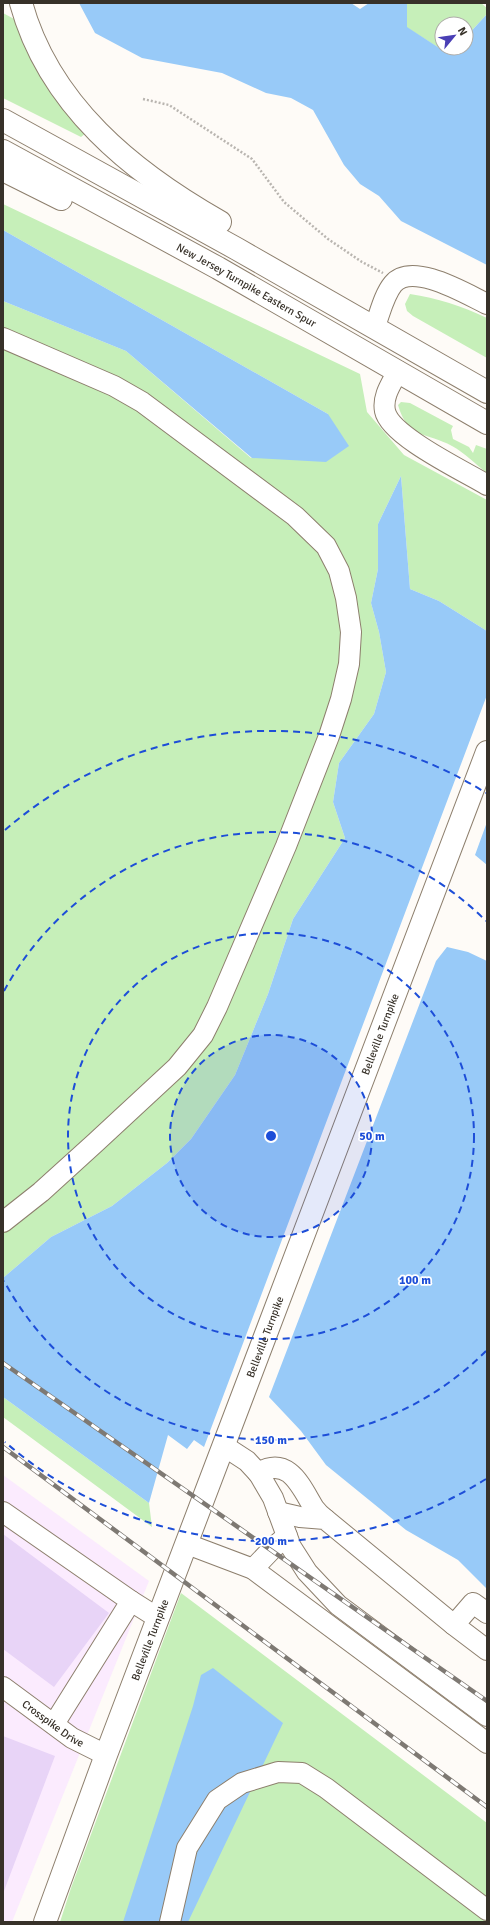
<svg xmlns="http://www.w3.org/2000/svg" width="490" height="1925" viewBox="0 0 490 1925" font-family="Signika,sans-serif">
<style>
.industrial{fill:#fbebfe}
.green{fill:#c6efb9}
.water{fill:#98caf8}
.building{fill:#e8d4f7}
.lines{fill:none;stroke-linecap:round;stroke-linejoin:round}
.minor-casing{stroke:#8d7f6d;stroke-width:22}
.major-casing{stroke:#8d7f6d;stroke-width:24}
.highway-casing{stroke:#8d7f6d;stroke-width:24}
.path{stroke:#b9b5b0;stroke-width:2.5;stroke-dasharray:2 2;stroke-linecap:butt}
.minor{stroke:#fff;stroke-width:20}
.major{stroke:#fff;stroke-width:22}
.highway{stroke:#fff;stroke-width:22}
.rail-casing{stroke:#7e7973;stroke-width:4.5}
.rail{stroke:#fff;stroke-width:3;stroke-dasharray:9;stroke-linecap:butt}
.ring{fill:none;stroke:#1d4ed8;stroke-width:2;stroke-dasharray:7 5}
.labels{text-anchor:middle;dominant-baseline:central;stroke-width:3.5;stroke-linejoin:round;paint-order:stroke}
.street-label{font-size:11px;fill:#373129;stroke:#fff}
.centre{fill:#1d4ed8;stroke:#fff;stroke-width:2}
.ring-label{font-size:12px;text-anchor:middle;font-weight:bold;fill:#1d4ed8;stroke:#fff;stroke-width:3.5;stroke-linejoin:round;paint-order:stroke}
</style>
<rect width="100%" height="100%" fill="#fefbf7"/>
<!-- industrial -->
<path class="industrial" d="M3 1475 149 1581 12 1922H3Z"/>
<!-- green -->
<path class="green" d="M407 3H481L487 8V14L466 37V24H442V48H456L450 55 406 27Z
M3 13 16 20 86 133 81 137 3 98Z
M3 204 360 374 367 412 404 455 487 500V631L439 601 410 589 401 476 378 524V569L371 603 379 632 386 672 374 714 339 763 333 802 345 838 293 919 268 994 235 1075 191 1139 167 1163 112 1206 51 1237 3 1278V301L126 351 251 458 328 414 3 230Z
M410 294C437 298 462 306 487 318V358L413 316 407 311 405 304Z
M401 402 410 403 453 426 451 430 453 439 469 447 473 453 476 445 487 449V473C475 464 465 453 452 446 427 432 408 440 398 405Z
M3 1397 149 1503 152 1527 3 1417Z
M181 1593 487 1823V1922H60L71 1888Z"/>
<!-- water -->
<path class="water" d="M79 3H351L360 9 369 3H407V27L450 55 456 48H466V37L487 14V265L401 221 379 196 360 184 344 165 313 110 291 98 266 93 222 73 142 58 95 33Z
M3 230 328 414 349 446 326 462 252 458 126 351 3 301Z
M401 476 410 589 439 601 487 631V695L204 1447 194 1440 187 1449 168 1435 149 1503 3 1397V1278L51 1237 112 1206 167 1163 191 1139 235 1075 268 994 293 919 345 838 333 802 339 763 374 714 386 672 379 632 371 603 378 569V524Z
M487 822V865L475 855Z
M447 947 468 952 487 961V1589L458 1560 406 1530 326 1465 301 1431 269 1397 436 961Z
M213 1668 283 1723 188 1922H123L193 1706 201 1675Z"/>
<!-- building -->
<path class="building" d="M3 1534 109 1613 54 1687 3 1649Z
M3 1736 55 1756 4 1891 3 1890Z"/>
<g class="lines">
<!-- minor casing -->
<g class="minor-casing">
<g id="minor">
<path d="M375 326C380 313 384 295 393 284 412 261 466 294 487 304"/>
<path d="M3 338 114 386 142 402 295 516 326 546 339 571 346 598 351 632 349 664 341 699 329 736 286 846 217 1007 203 1035 177 1067 95 1143 41 1192 3 1222"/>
<path d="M398 371C392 383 382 396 385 411 390 436 464 471 487 485"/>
<path d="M224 1446 247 1461 259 1474 273 1498 291 1547 307 1572 338 1605 487 1716"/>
<path d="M258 1473C289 1455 301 1487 314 1508 317 1512 321 1516 325 1519"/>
<path d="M3 1512 131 1601 54 1724"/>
<path d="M278 1512 300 1517 325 1519 454 1625 487 1650"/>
<path d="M187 1544 253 1569 487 1743"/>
<path d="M253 1569 274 1547 287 1536"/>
<path d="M131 1601 158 1618"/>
<path d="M454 1625 473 1603 487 1613"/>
<path id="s1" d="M3 1687 72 1738 106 1755"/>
<path d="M170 1922 187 1848 217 1800 242 1783 278 1772 302 1773 326 1788 487 1910"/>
</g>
</g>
<!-- major casing -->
<g class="major-casing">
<g id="major">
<path id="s2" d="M45 1922 106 1755 487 752"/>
</g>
</g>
<!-- highway casing -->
<g class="highway-casing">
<g id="highway">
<path d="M21 3C49 105 132 172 220 222"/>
<path d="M3 120 237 249 487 392"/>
<path id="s3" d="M3 151 218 268 487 423"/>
<path d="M3 170 61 199"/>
</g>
</g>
<!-- path -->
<path class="path" d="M143 99 169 105 252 159 284 202 328 239 362 262 383 273"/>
<!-- minor -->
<use href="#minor" class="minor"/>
<!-- major -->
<use href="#major" class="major"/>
<!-- highway -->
<use href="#highway" class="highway"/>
<!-- rail casing -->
<g class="rail-casing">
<path id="rail" d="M3 1363 487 1701
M3 1447 487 1807"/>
</g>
<!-- rail -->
<use href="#rail" class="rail"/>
</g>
<!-- distance rings -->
<circle cx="271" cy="1136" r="101" fill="#1d4ed8" fill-opacity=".12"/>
<g class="ring">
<circle cx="271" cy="1136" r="101"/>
<circle cx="271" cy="1136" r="203"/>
<path d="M486 1351A304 304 0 0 1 4 1281M4 991A304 304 0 0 1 486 921"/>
<path d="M486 1479A405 405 0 0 1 5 1442M5 830A405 405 0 0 1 486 793"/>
</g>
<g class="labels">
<!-- street labels -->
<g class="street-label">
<text stroke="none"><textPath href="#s3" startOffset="278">New Jersey Turnpike Eastern Spur</textPath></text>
<text stroke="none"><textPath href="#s2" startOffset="949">Belleville Turnpike</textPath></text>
<text stroke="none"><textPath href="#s2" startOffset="625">Belleville Turnpike</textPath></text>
<text stroke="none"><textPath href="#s2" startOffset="301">Belleville Turnpike</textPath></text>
<text stroke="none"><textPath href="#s1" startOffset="62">Crosspike Drive</textPath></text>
</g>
</g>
<circle cx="271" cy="1136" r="6" class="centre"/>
<g class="ring-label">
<text x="372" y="1140">50 m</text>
<text x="415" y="1284">100 m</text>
<text x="271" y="1444">150 m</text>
<text x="271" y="1545">200 m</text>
</g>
<!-- border -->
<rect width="490" height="1925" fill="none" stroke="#373129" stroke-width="8"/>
<!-- north arrow -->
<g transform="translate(454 36) rotate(61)"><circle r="19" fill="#ffffff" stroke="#afada9"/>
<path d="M0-3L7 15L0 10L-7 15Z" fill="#4a3fb5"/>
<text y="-6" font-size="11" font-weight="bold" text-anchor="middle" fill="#373129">N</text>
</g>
</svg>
